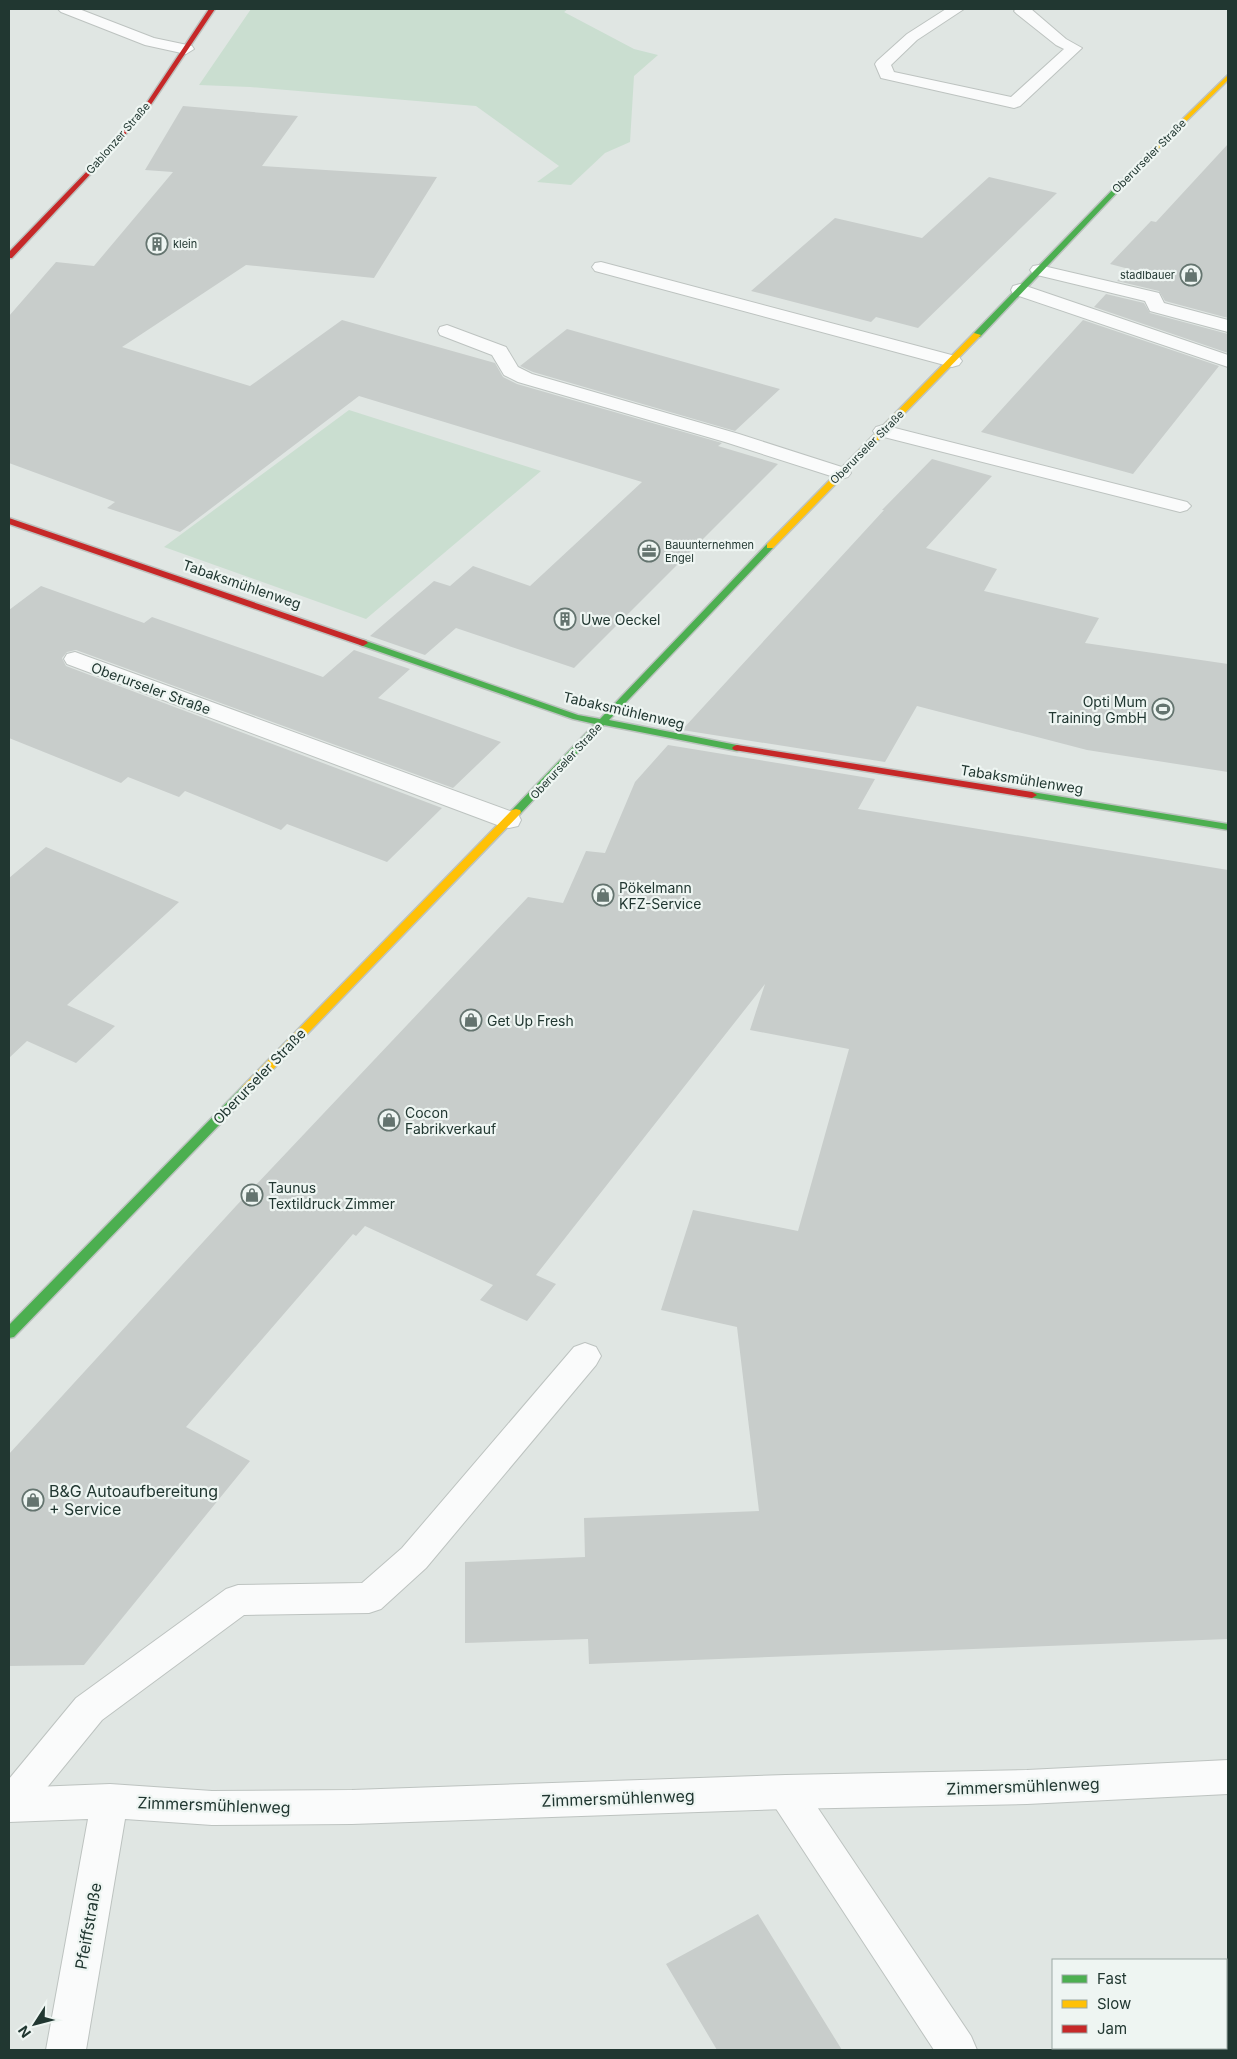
<svg xmlns="http://www.w3.org/2000/svg" width="1237" height="2059" viewBox="0 0 1237 2059" font-family="Inter,sans-serif">
<style>
.green{fill:#caded0}
.building{fill:#c8cdcb}
.lines{fill:none;stroke-linecap:round;stroke-linejoin:round}
.lane-casing{stroke:#bdc3c0;stroke-width:2}
.street-casing{stroke:#bdc3c0;stroke-width:2}
.fast-casing{stroke:#bdc3c0;stroke-width:3}
.slow-casing{stroke:#bdc3c0;stroke-width:3}
.jam-casing{stroke:#bdc3c0;stroke-width:3}
.lane{fill:#fafbfb;fill-rule:evenodd}
.street{fill:#fafbfb;fill-rule:evenodd}
.fast{fill:#4caf50;fill-rule:evenodd}
.slow{fill:#ffc107;fill-rule:evenodd}
.jam{fill:#c62828;fill-rule:evenodd}
.labels{text-anchor:middle;dominant-baseline:central;stroke-width:4.5;stroke-linejoin:round;paint-order:stroke}
.far-street-label{font-size:11px;fill:#213731;stroke:#eef5f2}
.far-poi-label{font-size:11px;fill:#213731;stroke:#eef5f2;text-anchor:start}
.street-label{font-size:14px;fill:#213731;stroke:#eef5f2}
.poi-label{font-size:14px;fill:#213731;stroke:#eef5f2;text-anchor:start}
.near-poi-label{font-size:16px;fill:#213731;stroke:#eef5f2;text-anchor:start}
.near-street-label{font-size:16px;fill:#213731;stroke:#eef5f2}
</style>
<rect width="100%" height="100%" fill="#e0e6e3"/>
<!-- green -->
<path class="green" d="M251 9H568L564 12 634 49 658 55 634 76 630 142 605 153 571 185 537 182 559 166 476 106 250 87 199 85Z
M349 410 541 471 366 619 164 547Z"/>
<!-- building -->
<path class="building" d="M183 106 298 116 262 166 437 177 374 278 246 265 122 347 250 386 342 320 495 363 503 377 517 384 722 443 718 446 778 464 574 668 456 628 425 655 370 636 434 581 450 586 473 566 530 586 642 482 359 396 180 532 107 508 115 502 9 463V316L56 262 94 266 173 172 145 170Z
M1228 144V318L1165 301 1159 291 1117 281 1129 269 1110 264 1151 221 1156 222Z
M989 177 1057 193 918 328 876 317 871 322 751 291 835 218 922 238Z
M1106 294 1144 303 1150 313 1228 334V353L1094 307Z
M1083 320 1219 366 1133 474 981 432Z
M567 329 780 389 735 431 533 372 520 366Z
M932 459 992 476 926 548 997 569 984 591 1099 618 1085 643 1228 664V772L1087 750 917 706 885 762 682 730 884 510H882Z
M41 586 144 623 152 617 323 677 354 650 410 669 378 698 501 742 453 788 76 650 67 652 62 658 66 666 442 808 387 862 287 824 281 830 185 791 179 797 128 777 121 783 9 738V610Z
M668 745 875 779 858 809 1228 870V1639L589 1664 588 1639 465 1643V1562L585 1557 584 1518 759 1511 737 1327 661 1310 693 1210 798 1231 849 1049 750 1030 765 984 536 1275 556 1284 527 1321 480 1300 493 1285 365 1226 356 1236 353 1234 186 1427 250 1461 84 1665 9 1666V1454L236 1206 528 897 563 903 586 851 605 853 635 782Z
M46 847 179 902 67 1005 115 1026 76 1063 27 1041 9 1058V878Z
M758 1914 842 2050H717L666 1964Z"/>
<g class="lines">
<!-- lane casing -->
<g class="lane-casing">
<path id="lane" d="M946 9H964L917 40 891 65 894 72 1011 97 1064 49 1056 45 1017 14 1014 11 1016 9H1031L1066 39 1082 48 1020 106 1014 108 881 78 875 64 877 61 907 34Z
M601 262 959 357 962 361 959 365 952 367 595 271 592 267 595 263Z
M1039 265 1159 293 1164 303 1228 320V332L1150 311 1145 301 1033 274 1030 270 1033 266Z
M1020 284 1228 355V367L1013 294 1011 290 1013 286Z
M447 325 506 347 518 367 532 374 739 434 848 469 851 473 848 477 841 479 834 477 725 442 518 382 504 375 492 355 440 335 438 331 440 327Z
M883 425 1187 502 1191 506 1187 510 1180 512 876 435 873 431 876 427Z
M585 1343 596 1347 601 1356 596 1365 426 1568 381 1609 369 1613 244 1615 102 1720 23 1817 9 1822V1779L76 1698 226 1589 238 1585 362 1583 402 1548 574 1347Z
M786 1775 799 1780 971 2036 977 2050H934L773 1804 768 1792 773 1780Z"/>
</g>
<!-- street casing -->
<g class="street-casing">
<path id="street" d="M58 9H79L154 38 192 46 194 49 186 54 145 45 61 12Z
M75 652 518 814 521 820 518 826 509 828 500 826 67 664 64 659 67 654Z
M1228 1760V1794L1027 1804 786 1809 352 1824 212 1825 125 1819 86 2050H46L88 1819 9 1822V1788L110 1784 212 1791 352 1790 786 1775 1027 1770Z"/>
</g>
<!-- fast casing -->
<g class="fast-casing">
<path id="fast" d="M1153 148 1158 149 980 337H974V333Z
M770 543 773 544V548L609 720 737 745 740 746 742 748 740 750 737 751 604 725 520 814H512L511 812 512 810 595 724 573 719 360 645 358 643 363 640 366 641 578 715 600 719 767 544Z
M1032 792 1228 824V830L1028 797 1027 795Z
M247 1085 251 1086 253 1089 251 1092 14 1337 9 1338V1325L243 1086Z"/>
</g>
<!-- slow casing -->
<g class="slow-casing">
<path id="slow" d="M1228 75V80L1157 150H1153V148Z
M974 333 981 335 773 548H767V544Z
M516 809 520 810 521 812 520 814 251 1092H243L241 1089 243 1086 512 810Z"/>
</g>
<!-- jam casing -->
<g class="jam-casing">
<path id="jam" d="M209 9H215L150 106 98 166 12 258H9V252L94 164 146 104Z
M9 518 366 641 368 643 363 646 360 645 9 524Z
M737 745 1032 792 1037 795 1032 798 734 750 732 748 734 746Z"/>
</g>
<!-- lane -->
<use href="#lane" class="lane"/>
<!-- street -->
<use href="#street" class="street"/>
<!-- fast -->
<use href="#fast" class="fast"/>
<!-- slow -->
<use href="#slow" class="slow"/>
<!-- jam -->
<use href="#jam" class="jam"/>
</g>
<!-- icons -->
<defs>
<g id="building-ring" transform="scale(1.125)"><circle r="9.5" fill="#eef5f2" stroke="#64746f" stroke-width="1.5"/><path d="M-4-6H4V6H1V3H-1V6H-4ZM-2.5-4.3h1.7v1.8h-1.7ZM.8-4.3h1.7v1.8H.8ZM-2.5-1h1.7V.8h-1.7ZM.8-1h1.7V.8H.8Z" fill="#64746f"/></g>
<g id="shop-ring" transform="scale(1.125)"><circle r="9.5" fill="#eef5f2" stroke="#64746f" stroke-width="1.5"/><path d="M-5-2.5h2.3a2.7 3.5 0 0 1 5.4 0H5L5.5 6h-11ZM-1.5-2.5h3a1.5 2.3 0 0 0-3 0Z" fill="#64746f"/></g>
<g id="office-ring" transform="scale(1.125)"><circle r="9.5" fill="#eef5f2" stroke="#64746f" stroke-width="1.5"/><path d="M-6-3h4V-5.5h4V-3h4V5H-6ZM-1-4.5V-3h2v-1.5ZM-6 0V1H6V0Z" fill="#64746f"/></g>
<g id="stadium-ring" transform="scale(1.125)"><circle r="9.5" fill="#eef5f2" stroke="#64746f" stroke-width="1.5"/><path d="M0-5a6.5 5 0 1 0 0 10a6.5 5 0 1 0 0-10ZM-3.5-1.8h7v3.6h-7Z" fill="#64746f"/></g>
</defs>
<g fill-rule="evenodd">
<use href="#building-ring" x="157" y="244"/>
<use href="#shop-ring" x="1191" y="275"/>
<use href="#office-ring" x="649" y="551"/>
<use href="#building-ring" x="565" y="619"/>
<use href="#stadium-ring" x="1163" y="709"/>
<use href="#shop-ring" x="603" y="895"/>
<use href="#shop-ring" x="471" y="1020"/>
<use href="#shop-ring" x="389" y="1120"/>
<use href="#shop-ring" x="252" y="1195"/>
<use href="#shop-ring" x="33" y="1500"/>
</g>
<g class="labels">
<!-- far-street labels -->
<g class="far-street-label">
<text transform="translate(118 138) rotate(-49)">Gablonzer Straße</text>
<text transform="translate(1149 156) rotate(-45)">Oberurseler Straße</text>
<text transform="translate(867 447) rotate(-45)">Oberurseler Straße</text>
<text transform="translate(566 761) rotate(-47)">Oberurseler Straße</text>
</g>
<!-- far-poi labels -->
<g class="far-poi-label">
<text x="173" y="244">klein</text>
<text x="1175" y="275" text-anchor="end">stadlbauer</text>
<text x="665" y="545">Bauunternehmen<tspan x="665" dy="13">Engel</tspan></text>
</g>
<!-- street labels -->
<g class="street-label">
<text transform="translate(242 584) rotate(19)">Tabaksmühlenweg</text>
<text transform="translate(151 688) rotate(20)">Oberurseler Straße</text>
<text transform="translate(624 710) rotate(13)">Tabaksmühlenweg</text>
<text transform="translate(1022 779) rotate(9)">Tabaksmühlenweg</text>
<text transform="translate(259 1076) rotate(-46)">Oberurseler Straße</text>
</g>
<!-- poi labels -->
<g class="poi-label">
<text x="581" y="619">Uwe Oeckel</text>
<text x="1147" y="701" text-anchor="end">Opti Mum<tspan x="1147" dy="16">Training GmbH</tspan></text>
<text x="619" y="887">Pökelmann<tspan x="619" dy="16">KFZ-Service</tspan></text>
<text x="487" y="1020">Get Up Fresh</text>
<text x="405" y="1112">Cocon<tspan x="405" dy="16">Fabrikverkauf</tspan></text>
<text x="268" y="1187">Taunus<tspan x="268" dy="16">Textildruck Zimmer</tspan></text>
</g>
<!-- near-poi labels -->
<g class="near-poi-label">
<text x="49" y="1491">B&amp;G Autoaufbereitung<tspan x="49" dy="18">+ Service</tspan></text>
</g>
<!-- near-street labels -->
<g class="near-street-label">
<text transform="translate(1023 1786) rotate(-2)">Zimmersmühlenweg</text>
<text transform="translate(618 1798) rotate(-2)">Zimmersmühlenweg</text>
<text transform="translate(214 1805) rotate(2)">Zimmersmühlenweg</text>
<text transform="translate(88 1926) rotate(-80)">Pfeiffstraße</text>
</g>
</g>
<!-- border -->
<rect width="1237" height="2059" fill="none" stroke="#213731" stroke-width="20"/>
<!-- legend -->
<rect x="1052" y="1959" width="175" height="90" fill="#eef5f2" stroke="#9ca9a5"/>
<rect x="1062" y="1975" width="25" height="8" fill="#4caf50" stroke="#9ca9a5"/>
<text x="1097" y="1984" font-size="15" fill="#213731">Fast</text>
<rect x="1062" y="2000" width="25" height="8" fill="#ffc107" stroke="#9ca9a5"/>
<text x="1097" y="2009" font-size="15" fill="#213731">Slow</text>
<rect x="1062" y="2025" width="25" height="8" fill="#c62828" stroke="#9ca9a5"/>
<text x="1097" y="2034" font-size="15" fill="#213731">Jam</text>
<!-- north arrow -->
<g transform="translate(35 2024) rotate(234)" stroke="#eef5f2" stroke-width="4" paint-order="stroke">
<path d="M0-4L9 19L0 12L-9 19Z" fill="#213731"/>
<text y="-8" font-size="14" font-weight="bold" text-anchor="middle" fill="#213731">N</text>
</g>
</svg>
